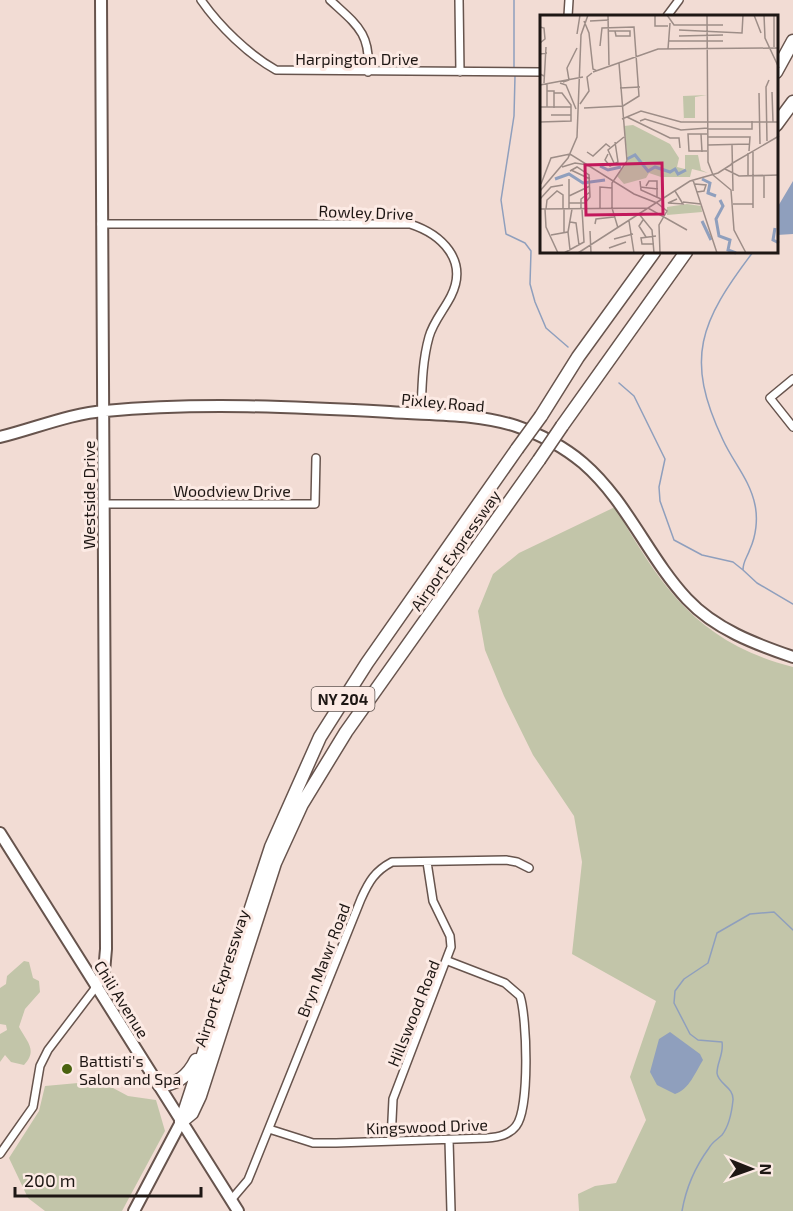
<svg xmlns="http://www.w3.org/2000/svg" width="793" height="1211" viewBox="0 0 793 1211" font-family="'Exo 2',sans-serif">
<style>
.green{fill:#c2c5a9}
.water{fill:#8f9fbd}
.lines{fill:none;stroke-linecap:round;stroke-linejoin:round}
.stream{stroke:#8f9fbd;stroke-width:1.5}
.street-casing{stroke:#67544d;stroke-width:10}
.secondary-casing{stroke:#67544d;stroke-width:14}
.primary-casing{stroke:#67544d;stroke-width:14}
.highway-casing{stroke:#67544d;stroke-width:15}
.street{stroke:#fff;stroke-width:7}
.secondary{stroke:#fff;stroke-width:10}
.primary{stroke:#fff;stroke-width:10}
.highway{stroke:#fff;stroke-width:12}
.highway-bridge-casing{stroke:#67544d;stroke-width:15;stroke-linecap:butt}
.highway-bridge{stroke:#fff;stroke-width:12}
.poi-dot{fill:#4a620f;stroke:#fceae4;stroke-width:2}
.labels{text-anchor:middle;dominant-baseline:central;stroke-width:6;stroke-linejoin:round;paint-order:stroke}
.shield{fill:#fceae4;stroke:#615652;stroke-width:1.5}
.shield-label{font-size:15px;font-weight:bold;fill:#1e1714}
.street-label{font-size:16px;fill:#1e1714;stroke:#fceae4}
.poi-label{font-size:16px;fill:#1e1714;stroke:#fceae4;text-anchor:start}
.inset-river{fill:none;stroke:#8f9fbd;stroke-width:3}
.inset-road{fill:none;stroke:#9d8d87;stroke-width:1.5}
.view{fill:#c2185b;fill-opacity:0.15;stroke:#c2185b;stroke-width:3}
.inset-edge{fill:none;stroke:#1e1714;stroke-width:3}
</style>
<rect width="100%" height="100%" fill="#f2dcd4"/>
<!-- green -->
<path class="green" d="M615 507C662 588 697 642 793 667V1211H579L578 1194 595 1186 616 1183 646 1120 630 1077 656 1001 572 954 582 862 574 816 533 755 504 696 485 650 478 611 493 574 519 553Z
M24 961 29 962 33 978 39 981 40 992 25 1009 19 1027C27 1042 38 1050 24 1065L11 1062 5 1055 0 1062V1034L7 1030 6 1025 0 1024V988L6 984 7 976Z
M100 1081 128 1096 156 1100 165 1131 122 1211H45L28 1198 9 1158 39 1111 45 1086Z"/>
<!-- water -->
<path class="water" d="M793 181V234L777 235V208Z
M670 1032 700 1054 703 1060C696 1071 689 1090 675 1094L657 1085 650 1072 659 1039Z"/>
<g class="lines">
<!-- stream -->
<path class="stream" d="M514 0V68
M515 76 514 116 501 200 506 234 525 243 531 251 530 284 535 302 546 328 568 347
M753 252C700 322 684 358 723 440 733 462 750 480 755 505 758 519 756 536 750 549 747 558 743 561 743 570L757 583 793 604
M619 383 634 396 665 459 659 487 660 501 674 540 702 555 733 562 743 570
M682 1211C686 1188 695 1167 709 1148 712 1142 718 1139 722 1135 729 1126 732 1110 733 1100 734 1087 718 1084 717 1073 717 1062 724 1054 722 1042L698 1040 690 1034 674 1003 675 991 684 979 708 963 717 933 750 914 774 912 793 930"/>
<!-- street casing -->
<g class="street-casing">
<path id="street" d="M201 0C219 26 249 55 276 70L541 72
M330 0C357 25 371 33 368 72
M459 0 460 72
M568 16 569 0
M667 16 679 0
M101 224H410C441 234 469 260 451 296 444 310 433 322 429 337 422 362 422 388 421 414
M793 379 770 398 793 427
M104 504H315L316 458
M269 1129 313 1143H336L487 1138C499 1137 509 1135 516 1126 530 1109 527 1017 520 996L505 983 448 961
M449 1140 451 1211
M391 1141 393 1099 451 947 450 936 433 901 427 862
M0 1154 33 1107 40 1066 48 1050 96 987
M231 1200 248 1180 361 899C369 881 375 871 392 862L506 860 517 862 529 868"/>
</g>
<!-- secondary casing -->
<g class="secondary-casing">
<path id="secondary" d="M0 437C33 429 72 413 105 411 199 402 296 407 390 412 431 415 476 413 516 426 539 434 564 447 583 463 627 501 648 557 687 599 715 629 755 644 793 657
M96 987 104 972 106 949 101 0
M134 1211 181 1122"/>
</g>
<!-- primary casing -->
<g class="primary-casing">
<path id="primary" d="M0 833 238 1211"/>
</g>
<!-- highway casing -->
<g class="highway-casing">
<path id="highway" d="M776 72 793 41
M776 125 793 102
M541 416 578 357 654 252
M562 426 686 252
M159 1085C177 1085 188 1076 196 1060
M181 1122 192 1113 200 1096 275 863 302 804 346 732 539 460
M181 1122 271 847 320 737 367 663 517 449"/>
</g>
<!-- street -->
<use href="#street" class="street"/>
<!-- secondary -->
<use href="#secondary" class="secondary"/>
<!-- primary -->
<use href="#primary" class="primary"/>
<!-- highway -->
<use href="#highway" class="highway"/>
<!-- highway-bridge casing -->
<g class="highway-bridge-casing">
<path id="highway-bridge" d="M517 449 541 416
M539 460 562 426"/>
</g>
<!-- highway-bridge -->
<use href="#highway-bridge" class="highway-bridge"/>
</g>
<!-- markers -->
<circle class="poi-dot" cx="67" cy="1069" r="6"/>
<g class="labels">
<!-- shield labels -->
<rect class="shield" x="311.5" y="687" width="63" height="24" rx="4.5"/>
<g class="shield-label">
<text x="343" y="699">NY 204</text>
</g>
<!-- street labels -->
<g class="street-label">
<text x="357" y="58">Harpington Drive</text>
<text transform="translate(366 212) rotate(2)">Rowley Drive</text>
<text transform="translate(443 402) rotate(5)">Pixley Road</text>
<text x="232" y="490">Woodview Drive</text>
<text transform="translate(88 495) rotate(-90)">Westside Drive</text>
<text transform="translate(455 550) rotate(-55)">Airport Expressway</text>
<text transform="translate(323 960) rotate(-69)">Bryn Mawr Road</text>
<text transform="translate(221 978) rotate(-72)">Airport Expressway</text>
<text transform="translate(122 999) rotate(58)">Chili Avenue</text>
<text transform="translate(413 1013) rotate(-68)">Hillswood Road</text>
<text transform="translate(427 1126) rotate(-2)">Kingswood Drive</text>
</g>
<!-- poi labels -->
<g class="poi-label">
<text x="79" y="1060">Battisti's<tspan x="79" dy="18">Salon and Spa</tspan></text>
</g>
</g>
<!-- overview -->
<g transform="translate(540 15)">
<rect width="238" height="238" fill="#f2dcd4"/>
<path d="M167 80 155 82V103H144V107L143 81ZM93 110 130 129 139 143 137 152 145 154V140H158L161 155 168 158 152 154 150 162H121L109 158 106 163 84 169 77 161 88 147 84 111ZM147 189 161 191 162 197 127 200V192Z" fill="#c2c5a9"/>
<path class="inset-river" d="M87 144 95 140 108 156 115 152 130 157 135 154 138 159 146 155M60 151 68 155 81 152M15 164 29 159 43 168 65 165M162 164 170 168 168 178 176 181M180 185 183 191 176 204 179 221 190 225 188 235 196 238M162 206 171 225M235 213 233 225 239 228"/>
<path class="inset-road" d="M68 0 69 50M115 0V11H128M127 0 134 10H183M167 0 168 147 173 160M214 0 221 18M224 0 225 23 239 53M44 6 49 18 53 54 57 56M50 6 69 5M0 12 4 13 5 24 0 28M139 15 202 18 203 0M69 16H90V21H76L75 16M37 19 40 0M139 21 183 20M128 26H183M234 32V0M128 34 130 8M53 57 118 34 239 33M4 61 0 59V39L7 38M23 67 29 65 27 53 37 33M4 68 6 32M20 68 26 70 36 94M0 70 43 62M80 73 100 72M7 76H14V93M232 77 233 107M238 77V107M219 78 220 129M40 89 49 76 47 62 52 58M0 92H31M7 92V69M44 93 83 91 99 81 94 12 62 13 60 31M11 100H31M87 102 130 123H139L140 133M82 104 101 96 141 107H239M100 106 105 104 141 115 168 113M0 107 31 106V90L22 78H14M168 114H212V106M161 119 162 137M167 119H148L149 136H167M168 122H210L209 136M227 126 226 72 229 65M168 130 209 129M192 130 193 176M47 137 53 141 66 129 70 132M213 137V161M208 138V160M68 139 65 145 70 151 78 147 75 127M74 148 68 135 84 122M191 149 239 121M22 152 35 148 48 150M185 154 199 161 239 160M31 155 50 164M173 160 191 175 194 215 206 238M224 160V183M213 161V193M29 164V194M153 165 177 238M100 166 101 175 121 184M1 169 11 143 30 139 94 179 117 188M155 169 166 170 164 176 157 177M106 171 109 166H117V182M100 172 118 174M0 176 28 143 37 122 41 20 48 0M135 176 143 189 128 188 137 184M29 181 50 171M0 184 11 172 23 170M143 187 161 189M29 188H45L50 182 49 160 37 152 30 156M117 188 127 196 119 210 120 238M193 189H213M0 194 108 193 147 215M5 194 6 212 18 238M6 194 7 185 17 176 23 180V194M41 194V184L50 177M60 194V172L72 173M99 199 112 215 114 238M103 205 99 211 106 222M89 206 94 238M30 207 36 208 39 230M55 209 56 204 74 202M78 213 72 193V168L87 146 79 48M50 216 51 238M24 217V194M28 217 32 194M11 220 28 217 30 235M74 224 93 219M114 229H102L101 223 116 221M69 233 86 227M24 238 44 227 42 194M38 238 150 166 178 158 192 149"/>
<path class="view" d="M122 148 123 199 46 200 45 150Z"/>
<rect width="238" height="238" class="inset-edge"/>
</g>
<!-- north arrow -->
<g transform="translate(751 1169) rotate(91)" stroke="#fceae4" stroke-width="4.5" paint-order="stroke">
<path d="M0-4.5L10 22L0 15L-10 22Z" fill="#1e1714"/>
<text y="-9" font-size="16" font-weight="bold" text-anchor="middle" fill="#1e1714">N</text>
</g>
<!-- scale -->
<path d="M15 1187v9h186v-9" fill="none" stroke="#1e1714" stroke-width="3"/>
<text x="24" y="1187" font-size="18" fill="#1e1714" stroke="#fceae4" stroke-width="4.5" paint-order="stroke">200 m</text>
</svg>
